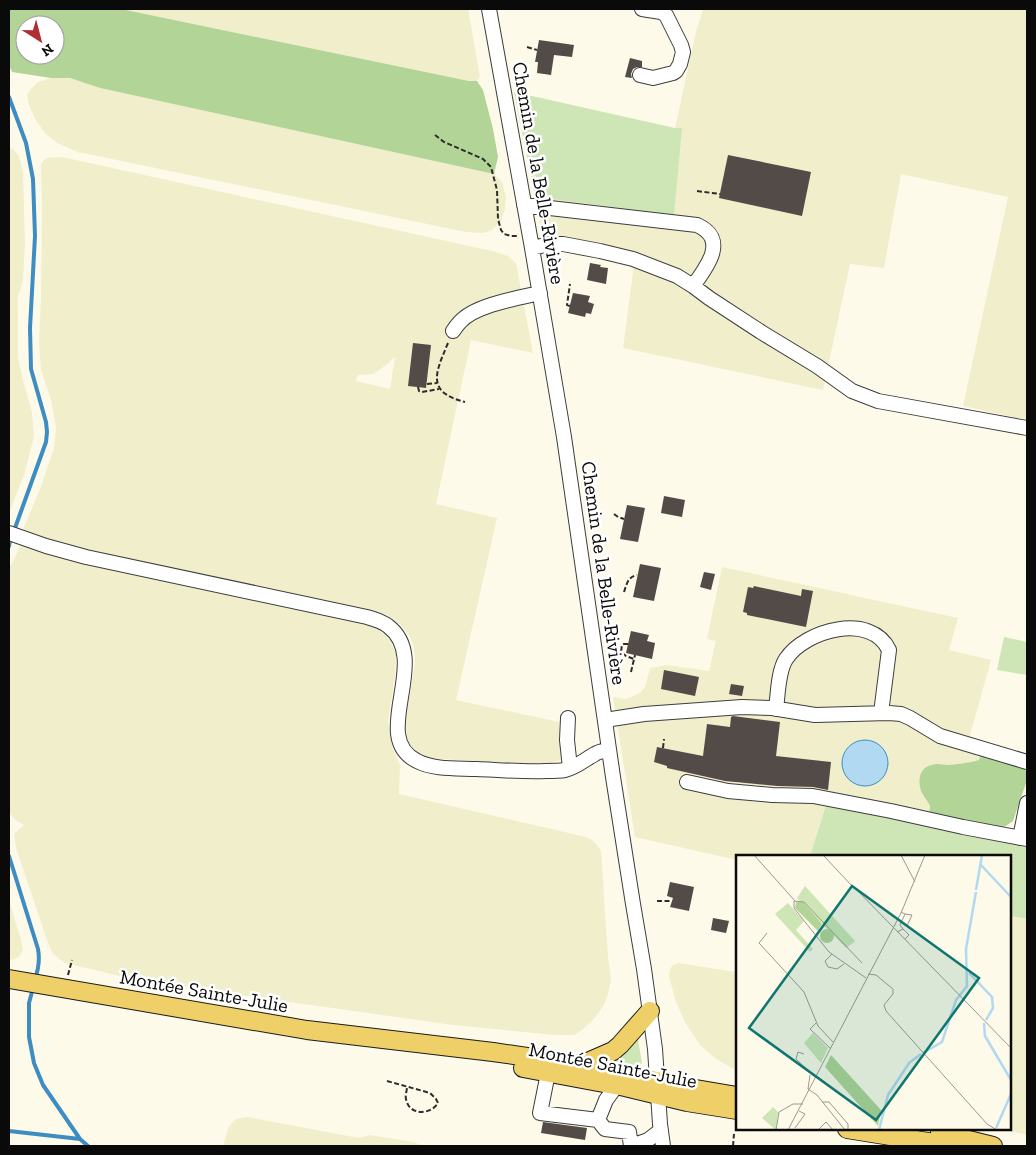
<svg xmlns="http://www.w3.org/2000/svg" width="1036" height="1155" viewBox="0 0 1036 1155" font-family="'Zilla Slab',serif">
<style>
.farmland{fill:#f1eecb;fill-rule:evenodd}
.green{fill:#cee5b6}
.forest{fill:#b2d496;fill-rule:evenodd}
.water{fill:#b1d9f1;stroke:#3d8dc3}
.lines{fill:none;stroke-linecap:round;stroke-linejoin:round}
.stream{stroke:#3d8dc3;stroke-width:4}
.building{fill:#524b47}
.minor-casing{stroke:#3d3d3d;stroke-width:16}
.major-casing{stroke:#1b1b1b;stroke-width:20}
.path{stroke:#2c2c2c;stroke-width:2;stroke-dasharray:5 2.5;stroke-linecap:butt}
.minor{stroke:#fff;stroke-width:14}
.major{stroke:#efcf67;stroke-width:18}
.labels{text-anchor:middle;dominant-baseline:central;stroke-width:5;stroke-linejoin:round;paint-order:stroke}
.street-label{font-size:20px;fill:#0a0a0a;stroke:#fff}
.inset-river{fill:none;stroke:#b1d9f1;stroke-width:2.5}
.inset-road{fill:none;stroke:#9c9a90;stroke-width:1}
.view{fill:#0f766e;fill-opacity:0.15;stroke:#0f766e;stroke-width:2.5}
.inset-edge{fill:none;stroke:#0a0a0a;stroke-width:2.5}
</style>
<rect width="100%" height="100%" fill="#fefae9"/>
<!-- farmland -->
<path class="farmland" d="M121 9H468L480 77 477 81H469Z
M703 9H1027V420L963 406 1008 197 901 174 884 268 850 264 823 390 623 348 634 265 587 252 553 249 545 255 535 197 674 215 681 128H675L696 32Z
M51 78H70L100 88 494 174 502 182 506 197 505 209 501 221 492 230 483 233 466 232 78 152 57 143 45 133 35 119 29 105 27 95 31 89 38 82Z
M9 148 13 149 19 156 23 173 25 243 23 280 18 296V358L23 380 32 412 34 437 24 475 9 513Z
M62 157 492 251 508 256 516 263 533 353 471 340 436 504 497 518 456 700 559 722 564 759 555 762 533 766 430 758 418 753 408 743 404 732 415 663 414 648 410 637 400 624 387 615 172 568 88 551 22 532 40 489 54 448 56 427 51 400 41 370 39 341 41 298 42 216 41 164 46 158ZM395 357 390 389 356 381 358 375 373 374 385 366Z
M21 545 68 559 338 618 362 622 378 629 390 640 396 654 395 677 388 721 392 747 400 765 399 794 586 837 592 840 597 845 601 851 608 957 611 980 608 994 604 1005 594 1019 582 1030 574 1035H555L453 1025 141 981 65 963 53 954 48 943 16 848 14 834 24 825 15 820 9 812V569Z
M722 567 958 618 949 650 991 660 969 739 984 744 980 760 968 763 947 765 934 764 922 794 930 806 927 823 827 802 810 856H737V860L635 837 613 697 626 699 640 693 645 687 650 668 667 665 709 671 716 641 707 639Z
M9 900 21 940 23 950 19 957 12 960 9 959Z
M1010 916 1027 919V1135L1000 1129H1010Z
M737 956V1070L732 1068 716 1059 700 1045 686 1024 676 1002 669 976 670 969 673 965 679 963 735 972Z
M247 1117 359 1138 370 1135 413 1142 424 1146H223L229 1126 236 1119Z"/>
<!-- green -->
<path class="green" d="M514 92 675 128H682L674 215 535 197Z
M1004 637 1027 642V675L997 670Z
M827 802 1027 842V919L1010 916V856H810Z
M635 1039 638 1040 642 1063 639 1067 636 1068 606 1062Z"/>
<!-- forest -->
<path class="forest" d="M9 9H121L469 81H477L483 90 493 129 498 157 494 174 100 88 70 78H51L12 72 9 65ZM25 25H55V55H25Z
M981 754 1024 768 1027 773V780L1013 821 1006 826 995 829 929 814 930 806C928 802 924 797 922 793 917 782 919 767 932 765 937 763 943 765 948 765 959 764 969 763 979 760Z"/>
<!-- water -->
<path class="water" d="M842 763a23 23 0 1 1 46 0a23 23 0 1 1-46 0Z"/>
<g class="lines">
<!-- stream -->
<path class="stream" d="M9 97 26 143 33 179 35 236 30 328 31 369 46 422 47 432 46 442 15 528
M9 546 10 541
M9 856 38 949C40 960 39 968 35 979
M33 988 29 1003V1037L34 1063 43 1085 80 1139 88 1146
M9 1131 80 1139"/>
</g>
<!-- building -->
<path class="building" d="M539 40 574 45 572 57 554 55 551 75 537 73 538 62H535Z
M630 58 642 61V67H637L633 69 631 74 632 78 625 77Z
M728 155 811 172 802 216 719 198Z
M590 263 601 265 600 267 608 268 606 284 587 280Z
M573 293 590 296 588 302 594 304 591 314 586 313 585 317 568 313Z
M413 343 431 345 426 388 408 386Z
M664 496 685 500 682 517 661 513Z
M627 505 645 508 638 542 620 539Z
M640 564 661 568 654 601 633 597Z
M704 572 715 574 711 590 700 587Z
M754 586 801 596 802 589 813 591 806 627 747 615V613L743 612 748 587 753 588Z
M631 631 649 635 647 641 655 643 652 659 626 653Z
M664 670 699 677 695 696 661 689Z
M731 684 744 686 742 696 729 694Z
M733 716 780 722 776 756 831 762 828 790 813 787 777 786 725 781 667 768V766L654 762 657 747 703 756 707 724 730 727 731 717Z
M670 882 694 887 689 911 670 907 673 898 667 896Z
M713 918 729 921 726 933 711 930Z
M543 1122 587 1128 585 1140 541 1133Z"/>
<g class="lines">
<!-- minor casing -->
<g class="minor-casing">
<path id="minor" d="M489 9 532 248 564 437 613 777 633 904 644 969 655 1049 660 1124 663 1146
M640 75 653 78 673 73 676 71 680 64 683 52 681 45 666 15 661 12 642 9
M524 205 697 225C728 239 708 266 693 286
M532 248 550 244H563L600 251 633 259 677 276 693 286 709 298 761 332 817 366 852 391 878 401 1027 428
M453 331C455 328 457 325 460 322 475 305 518 298 540 293
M9 533 46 546 86 557 367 617C374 619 382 621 388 626 433 660 368 737 417 761 434 770 458 768 477 769 500 770 523 772 546 771 552 771 559 771 565 770 577 767 584 760 595 754 599 751 604 751 609 750
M776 709C778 695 778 671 786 659 805 630 871 612 889 650L881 713
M568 718 567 740 570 768
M605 720 644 714 742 707 772 708 815 715 889 713 901 714 910 718 940 736 1027 762
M687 782 728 791 772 795 813 796 891 811 963 827 1027 839
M1020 838 1027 803
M548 1073 540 1113 598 1120 606 1100 617 1085
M598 1120 605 1129 629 1132 631 1146
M631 1146 648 1140 661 1130"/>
</g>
<!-- major casing -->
<g class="major-casing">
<path id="major" d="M9 979 307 1030 493 1052 581 1065 690 1088 737 1096
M581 1065 613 1051 620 1045 650 1011
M523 1068 625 1087 687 1102 737 1110
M847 1129 953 1146
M940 1133 993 1146"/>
</g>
<!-- path -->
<path class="path" d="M527 47 537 50
M435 135 444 142 483 159 491 167 497 190 498 219 501 230 504 234 511 236H517
M697 191 720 194
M570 306 567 305 570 284
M448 343C436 372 425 392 465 402
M427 384 437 383
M418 387 419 391 422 392 439 389
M614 514 618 517 624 519
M624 592C627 583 628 577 637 575
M628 644H624L622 645 621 652 626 656 634 659
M631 672 635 655
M663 748 664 739
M657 901H672
M68 975 72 960
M387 1081 430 1093 436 1099 438 1103C431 1115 409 1116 406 1099 405 1095 407 1091 407 1087
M733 1146 734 1134"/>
<!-- minor -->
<use href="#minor" class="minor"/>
<!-- major -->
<use href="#major" class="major"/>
</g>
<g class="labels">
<!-- street labels -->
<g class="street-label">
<text transform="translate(539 173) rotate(80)">Chemin de la Belle-Rivière</text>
<text transform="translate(604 573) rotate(82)">Chemin de la Belle-Rivière</text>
<text transform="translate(204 991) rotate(10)">Montée Sainte-Julie</text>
<text transform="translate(613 1065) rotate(11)">Montée Sainte-Julie</text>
</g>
</g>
<!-- overview -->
<g transform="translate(736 855)">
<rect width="275" height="275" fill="#fefae9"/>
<path d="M69 31 119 86 117 88 110 93 61 43ZM52 48 68 66 60 75 77 94 74 97 39 59ZM77 178 92 193 85 208 68 188ZM37 252 42 257 40 275 26 263Z" fill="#cee5b6"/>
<path d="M66 46 86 69 82 76 59 53 60 47ZM84 81a7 7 0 1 1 14 0a7 7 0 1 1-14 0ZM95 200 145 255 142 271 89 212Z" fill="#b2d496"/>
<path class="inset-river" d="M244 9 275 42M240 35 246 0M233 118 256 142 257 153 250 165M248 168 249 181 275 225M187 198 206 187 220 145 231 131 230 94 240 37M260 273 275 239M143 275 152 240 173 208 185 199"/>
<path class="inset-road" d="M18 0 59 46M87 0 116 31M165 0 179 27M116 30 275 193M165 57 169 59 164 70 167 74M169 59 176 60 171 71M161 77 167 74 173 80 169 84M31 78 23 88 68 137 82 171 97 187M96 99 89 106 92 112 101 114 108 109M126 108 68 47 58 46V53L93 97 130 123M132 119 140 120 157 134V139L148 150 150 156 251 269 261 275M80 168 74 174 94 193M68 199 62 197 60 204 80 223M74 220 72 234 81 240 109 275M86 247H93L112 269V275M59 273 69 259 63 256M40 275 43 257 57 249H67M52 275 165 58 189 0M82 275 90 267 97 275"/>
<path class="view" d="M116 31 243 123 140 265 13 173Z"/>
<rect width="275" height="275" class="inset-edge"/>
</g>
<!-- border -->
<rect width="1036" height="1155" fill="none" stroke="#0a0a0a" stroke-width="20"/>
<!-- north arrow -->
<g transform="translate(40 40) rotate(144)"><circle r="24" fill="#ffffff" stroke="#9d9d9d"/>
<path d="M0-4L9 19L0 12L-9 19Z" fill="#b02d32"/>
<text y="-8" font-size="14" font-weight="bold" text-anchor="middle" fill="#0a0a0a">N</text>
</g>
</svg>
